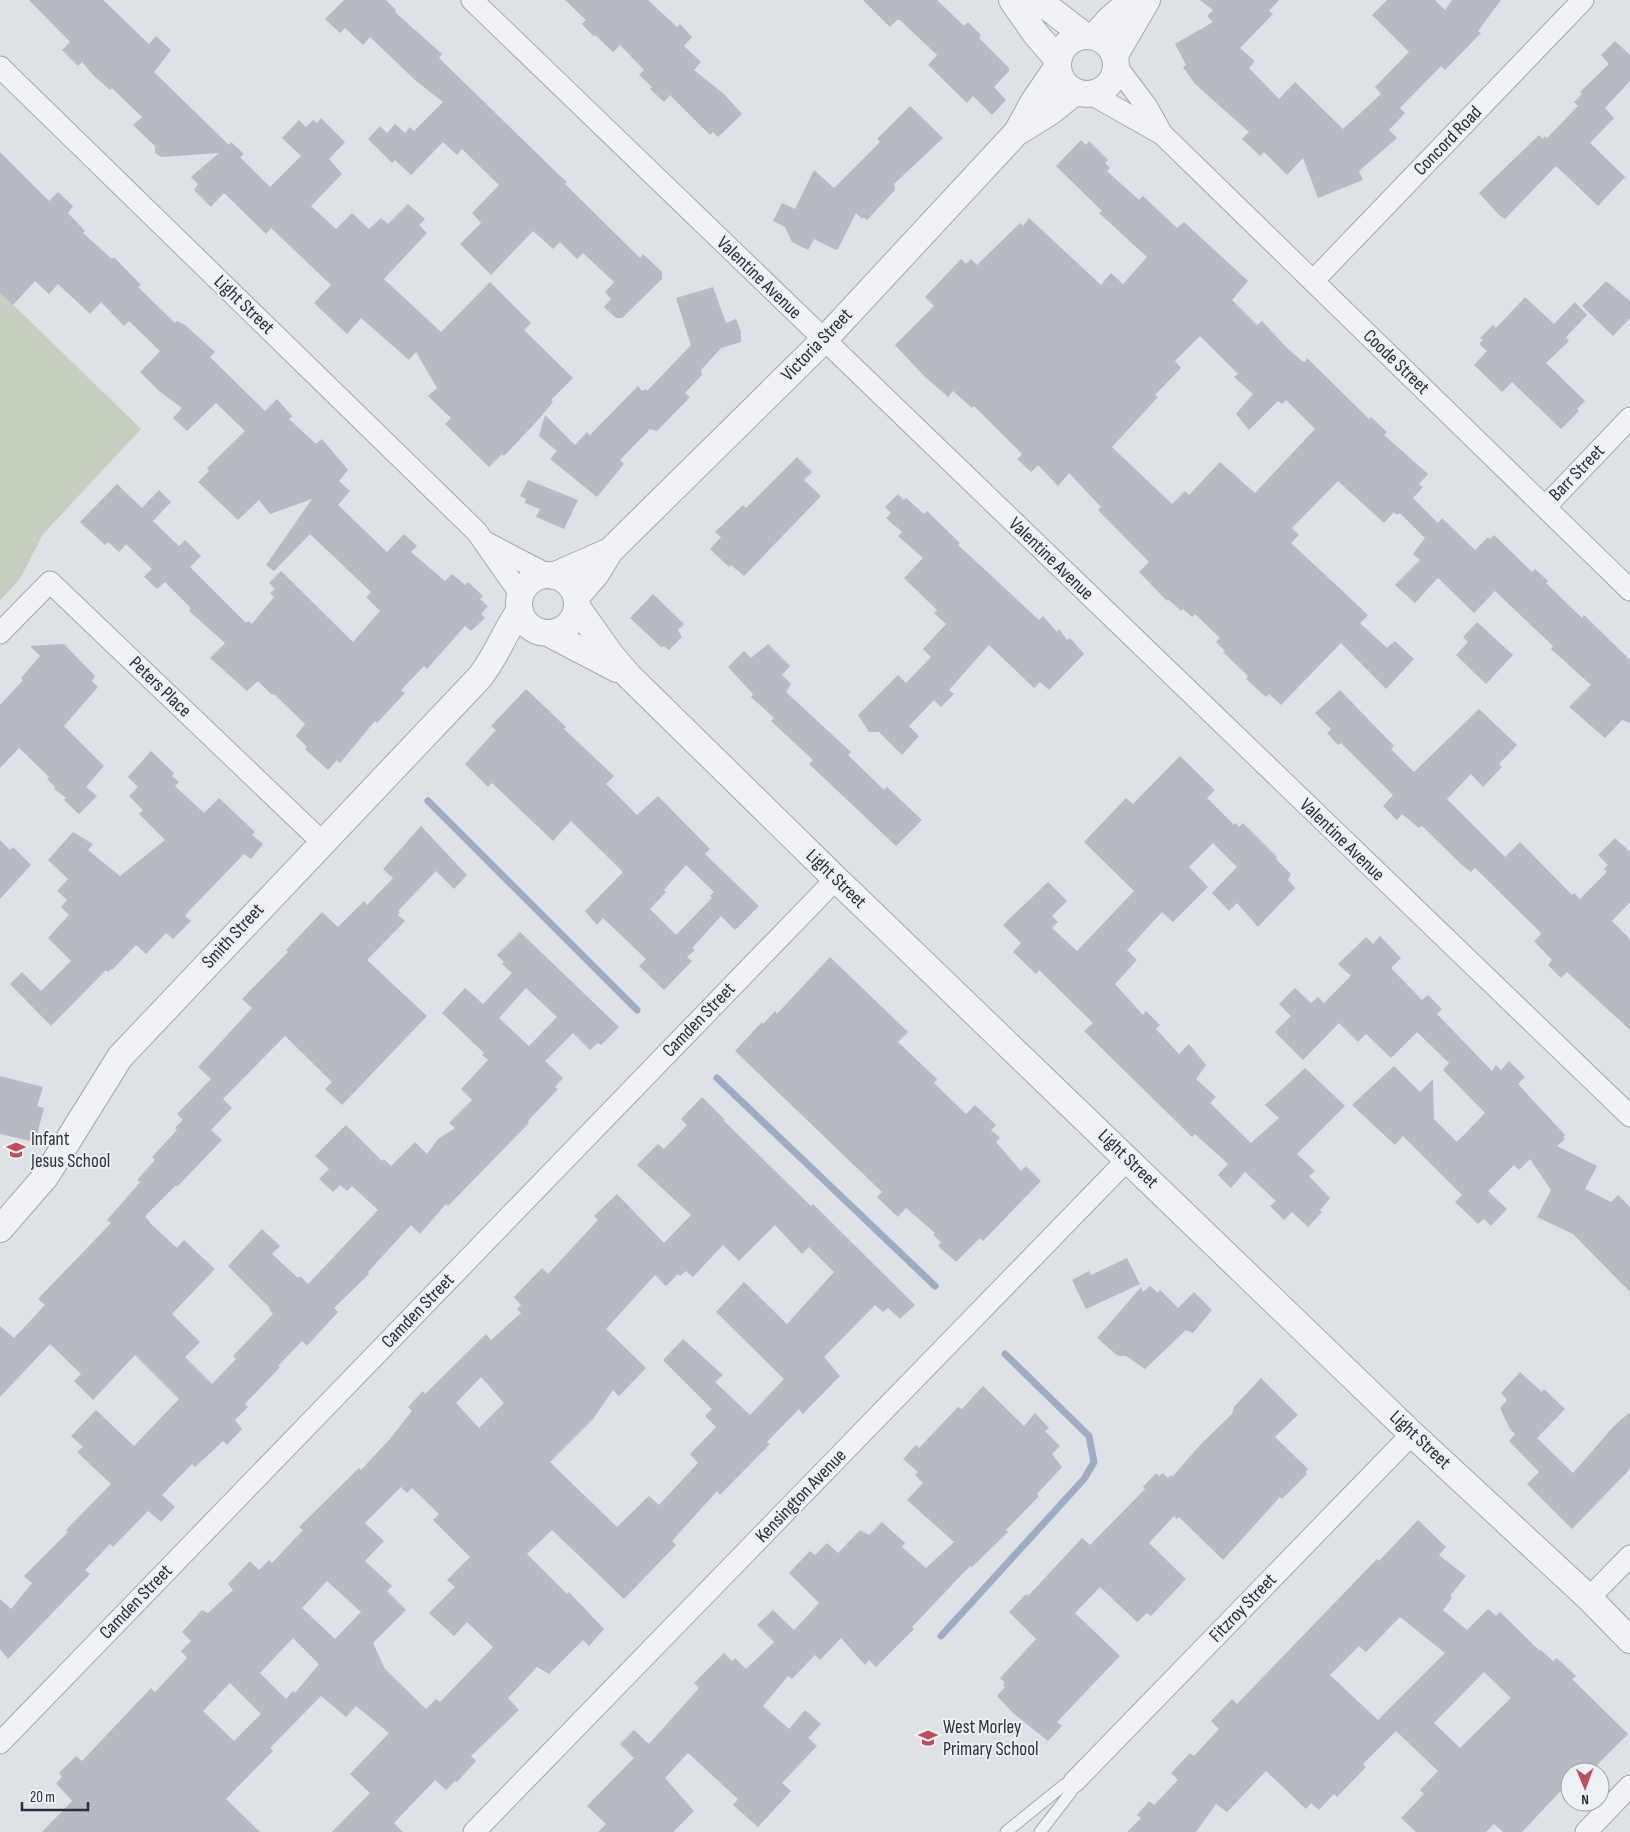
<svg xmlns="http://www.w3.org/2000/svg" width="1630" height="1832" viewBox="0 0 1630 1832" font-family="'Sofia Sans Condensed',sans-serif">
<style>
.green{fill:#c4cfc0}
.lines{fill:none;stroke-linecap:round;stroke-linejoin:round}
.stream{stroke:#9caec3;stroke-width:7}
.building{fill:#b6bac3;fill-rule:evenodd}
.service-casing{stroke:#a4a8b0;stroke-width:13}
.minor-casing{stroke:#a4a8b0;stroke-width:23}
.tertiary-casing{stroke:#a4a8b0;stroke-width:28}
.service{stroke:#f0f2f5;stroke-width:11}
.minor{stroke:#f0f2f5;stroke-width:21}
.tertiary{stroke:#f0f2f5;stroke-width:26}
.labels{text-anchor:middle;dominant-baseline:central;stroke-width:4;stroke-linejoin:round;paint-order:stroke}
.street-label{font-size:19px;fill:#292f3c;stroke:#edf0f4}
.poi-label{font-size:19px;fill:#292f3c;stroke:#edf0f4;text-anchor:start}
</style>
<rect width="100%" height="100%" fill="#dee1e6"/>
<!-- green -->
<path class="green" d="M0 292 141 429 43 534 20 579 0 600Z"/>
<g class="lines">
<!-- stream -->
<path class="stream" d="M428 801 637 1010
M717 1078 935 1286
M941 1636 1084 1479 1094 1462 1089 1436 1005 1354"/>
</g>
<!-- building -->
<path class="building" d="M29 0H103L149 44 156 36 171 50 154 72 229 145 231 142 244 154 240 157 270 187 301 156 282 138 299 120 306 127 313 120 317 123 321 118 345 142 329 159 342 174 311 206 336 229 352 213 369 229 381 218 388 224 408 204 425 219 419 225 427 233 384 279 441 332 490 282 531 323 524 330 573 378 551 400 553 402 538 420 504 456 502 454 489 467 445 424 451 418 428 396 437 388 416 352 409 360 361 318 347 334 314 303 331 285 271 228 266 234 224 193 211 207 194 190 198 184 191 177 219 153 161 157 155 153V146L133 125 142 117 112 88 110 90 94 76 82 62 78 66 62 50 70 42Z
M344 0H386L396 10 395 12 442 54 439 58 558 174 567 182 565 184 640 258 643 254 662 272V279L622 318H616L604 307 611 299 605 292 614 282 583 253 577 259 560 242 553 249 533 231 491 275 460 244 481 223 472 213 499 185 462 149 457 155 443 142 411 175 395 160 392 163 368 139 380 126 387 133 395 124 405 133 410 127 414 131 443 102 415 80 370 37 363 45 345 28 340 33 325 19Z
M565 0H648L677 27 680 24 692 37 684 46 701 62 694 70 724 94 742 114 718 137 713 132 710 135 670 95 664 102 650 89 652 87 639 75 644 70 620 45 613 52 595 35 594 37 582 24 586 20Z
M863 0H937L964 26 968 22 981 35 979 38 1009 68V71L994 87 1006 100 992 115 973 96 967 103 928 65 937 55 900 20H897L890 27Z
M1200 0H1279L1269 11 1273 14 1240 48 1255 61 1249 68 1279 99 1295 82 1343 129 1381 94 1375 87 1409 52 1372 15 1387 0H1435L1445 10 1452 0H1501L1478 31 1481 33 1445 70 1441 66 1400 108 1405 113 1389 130 1397 138 1359 171 1363 180 1318 198 1303 158 1287 175 1264 152 1260 156 1242 139 1249 132 1195 84 1183 67 1186 65 1175 44 1213 22 1207 16 1213 10Z
M1615 41 1630 55V81L1605 108 1614 118 1590 143 1625 177 1598 206 1556 166 1505 219 1499 215 1479 193 1539 135 1543 139 1545 136 1547 138 1578 106 1574 102 1582 94 1580 92 1609 64 1601 55Z
M910 106 943 138 894 184 895 190 867 220 864 217 862 219 856 213 838 249 836 250 814 239 808 250 792 242 785 227 773 221 782 203 795 209 814 170 834 188 880 142 877 139Z
M1081 140 1086 145 1089 141 1108 160 1105 163 1110 168 1107 171 1139 200 1143 196 1177 228 1184 222 1248 281 1232 300 1257 325 1262 321 1287 348 1302 361 1305 362 1307 358 1369 419 1371 417 1387 432 1384 435 1428 474 1419 484 1423 487 1413 498 1438 523 1442 518 1475 550 1488 537 1490 539 1494 535 1532 572 1535 569 1548 581 1546 583 1582 618 1584 615 1630 660V723L1622 720 1605 738 1569 707 1591 685 1551 649 1553 646 1495 591 1474 613 1438 578 1415 603 1395 585 1420 560 1413 554 1425 538 1400 513 1397 515 1394 512 1384 523 1338 481 1292 528 1299 535 1291 543 1368 615 1360 623 1387 648 1395 641 1414 659 1386 689 1341 643 1281 705 1269 694 1266 697 1246 679 1248 676 1223 652 1225 651 1216 642 1220 638 1195 614 1192 617 1183 609 1181 611 1168 599 1167 601 1139 572 1149 562 1098 510 1101 507 1069 473 1058 486 1038 465 1031 472 1017 459 1022 454 974 406 972 408 953 391 948 397 924 376 895 345 934 306 925 297 961 259 966 264 971 259 977 265 1020 223 1023 226 1029 218 1101 285 1111 273 1123 284 1147 257 1099 213 1102 211 1056 166ZM1200 336 1238 374 1234 377 1253 394 1236 414 1249 430 1278 401 1282 404 1286 400 1315 429 1255 493 1220 462 1189 495 1185 491 1172 504 1112 447 1158 397 1155 395 1181 368 1175 361Z
M0 152 49 201 58 192 73 206 68 213 85 231 83 233 112 259 114 257 141 285 138 287 175 323 177 321 185 325 215 352 210 357 265 411 277 399 292 416 289 419 316 444 322 439 348 470 339 481 350 491 338 505 387 552 404 534 417 546 411 552 445 581 452 574 465 585 468 582 483 596 480 599 488 606 481 614 485 618 471 631 465 626 427 669 424 666 401 690 405 693 377 723 375 721 340 763 337 760 328 770 305 749 307 747 296 736 305 724 274 694 272 695 258 681 247 691 210 658 225 643 189 611 191 608 165 582 157 589 144 577 152 569 126 544 119 552 108 542 105 545 80 522 117 484 142 508 159 490 171 502 153 521 179 546 185 540 201 556 190 567 246 623 248 621 252 624 274 597 270 593 275 589 269 583 281 571 353 642 380 611 366 597 371 592 310 534 274 571 266 565 312 499 270 514 259 500 238 520 198 482 209 471 207 468 245 431 216 403 187 431 173 418 182 408 159 391 140 372 160 351 129 321 124 326 101 302 90 314 58 284 49 294 35 281 13 305 0 293Z
M1606 281 1630 301V318L1613 336 1582 306Z
M713 287 726 323 736 319 741 332V342L721 348 701 370 702 375 685 393 690 397 657 431 650 429 620 460 624 464 597 497 550 459 557 451 539 436 545 415 575 445 587 432 590 435 638 386 642 391 645 389 647 391 691 345 676 298Z
M1525 297 1554 324 1575 302 1587 315 1566 337 1569 341 1546 363 1585 401 1577 409 1579 411 1561 429 1512 382 1502 392 1474 365 1487 351 1479 344 1483 340 1480 338 1493 325 1496 328Z
M797 457 812 472 804 480 821 496 744 576 731 565 729 567 710 549 721 537 715 532 743 505 746 508Z
M528 480 578 500 564 529 536 517 540 509 525 503 526 499 520 496Z
M898 494 904 500 906 498 924 514 927 511 960 543 958 545 1039 620 1043 616 1057 632 1059 629 1067 640 1070 638 1084 654 1049 690 1040 682 1034 688 989 645 949 690 954 694 941 707 934 700 909 726 919 736 902 755 879 732H869L858 715 898 675 906 683 931 657 923 649 946 624 934 613 937 610 904 578 923 558 898 536 902 532 886 518 891 513 885 507Z
M653 594 684 624 678 630 682 637 669 650 664 646 661 647 630 618Z
M1477 622 1513 655 1486 684 1456 655 1468 642 1463 637Z
M64 644 95 676 92 681 98 687 64 726 104 766 86 787 97 796 79 814 64 800 66 798 54 789 55 787 47 779 49 777 19 748 0 768V705L23 680 21 678 40 656 30 646Z
M768 644 790 666 782 675 791 684 786 692 851 752 848 755 884 790 887 787 922 820 896 846 809 764 813 760 771 721 774 718 751 697 753 694 728 667 744 651 751 658Z
M526 689 566 727 564 729 614 776 606 784 637 815 658 796 710 849 705 854 759 906 735 930 721 916 692 948 695 950 687 957 692 961 664 990 639 966 646 959 603 918 597 925 585 911 623 872 571 821 553 841 492 783 488 787 465 764 496 730 491 726ZM686 865 714 892 710 896 712 898 676 935 650 909 666 892 664 890Z
M1340 690 1394 746 1391 749 1414 772 1479 709 1517 745 1499 764 1502 767 1483 787 1471 774 1447 799 1505 857 1520 842 1572 895 1574 893 1580 899 1607 872 1604 869 1608 865 1598 855 1615 838 1630 852V902L1612 921 1630 939V1030L1567 972 1561 978 1548 965 1552 960 1534 941 1541 934 1539 931 1475 868 1471 872 1462 865 1422 826 1419 828 1402 814 1397 820 1383 806 1393 795 1341 743 1338 745 1327 733 1331 729 1315 713Z
M151 751 174 773 172 776 179 782 175 786 204 813 219 798 255 832 252 835 263 844 251 859 244 854 188 912 185 916 191 921 173 939 166 933 146 954 136 945 112 970 111 969 108 972 106 970 51 1026 10 984 22 972 41 991 71 961 48 938 69 915 61 907 67 900 57 891 68 879 48 860 73 832 93 844 88 850 120 876 165 840 139 814 143 810 129 796 138 787 128 777Z
M1180 756 1215 790 1207 798 1234 825 1236 823 1239 827 1243 823 1277 857 1276 859 1291 874 1288 880 1295 888 1258 927 1237 903 1229 911 1212 893 1237 867 1213 843 1189 867 1208 887 1173 922 1162 912 1127 950 1137 960 1115 984 1143 1015 1146 1011 1160 1025 1156 1029 1179 1054 1189 1044 1206 1065 1196 1079 1216 1097 1210 1103 1251 1143 1279 1118 1265 1105 1305 1068 1345 1106 1297 1154 1315 1171 1309 1176 1330 1198 1320 1210 1322 1212 1308 1227 1292 1212 1284 1220 1270 1206 1276 1201 1245 1172 1231 1188 1218 1175 1228 1164 1195 1134 1192 1137 1084 1031 1093 1023 1039 970 1036 974 1013 952 1021 943 1003 925 1048 882 1067 901 1052 916 1058 922 1052 928 1077 951 1134 891 1084 842 1126 798 1133 804Z
M421 826 467 875 454 889 436 871 398 911 400 912 398 915 405 921 367 960 427 1016 342 1105 325 1089 332 1082 285 1036 223 1099 232 1108 211 1130 222 1140 177 1187 176 1185 145 1216 150 1222V1223L177 1248 184 1240 215 1269 172 1314 200 1342 185 1357 212 1384 236 1359 233 1356 273 1314 269 1309 270 1308 228 1266 262 1229 280 1246 272 1254 298 1278 300 1276 308 1284 378 1210 352 1186 347 1191 340 1185 333 1192 319 1179 329 1169 315 1156 346 1125 382 1161 384 1159 391 1166 415 1142 427 1154 438 1139 455 1128 449 1123 472 1100 461 1089 488 1060 482 1055 484 1053 442 1013 465 988 483 1004 512 973 502 964 504 962 497 955 520 932 619 1027 601 1045 598 1043 590 1050 573 1033 545 1061 563 1078 555 1087 558 1089 528 1121 529 1123 448 1206 446 1204 420 1234 411 1225 368 1272 369 1274 334 1308 338 1312 307 1346 302 1341 278 1366 280 1367 245 1404 248 1407 235 1420 242 1429 227 1445 223 1441 195 1467 192 1464 162 1495 175 1507 161 1522 148 1511 113 1547 110 1544 85 1570 90 1574 8 1659 0 1649V1599L11 1609 32 1583 24 1576 68 1532 66 1530 111 1484 77 1452 83 1447 71 1436 96 1410 134 1446 179 1399 135 1355 93 1400 74 1381 81 1374 50 1344 0 1397V1326L14 1338 45 1305 38 1299 111 1223 107 1220 136 1187 140 1182 137 1180 155 1160 152 1157 177 1130 175 1128 183 1120 177 1114 211 1079 198 1067 252 1008 242 999 288 952 286 950 322 912 338 927 364 901 367 905 393 878 383 869ZM526 988 557 1017 529 1046 499 1018Z
M0 840 10 850 13 847 31 865 0 899Z
M1380 936 1401 958 1391 968 1422 1000 1428 995 1442 1009 1437 1014 1492 1071 1496 1065 1501 1070 1509 1061 1525 1077 1518 1084 1565 1135 1563 1137 1565 1139 1557 1146 1597 1166 1585 1189 1611 1202 1618 1195 1630 1207V1292L1573 1234 1537 1217 1551 1190 1530 1159 1519 1170 1514 1165 1488 1191 1507 1209 1491 1226 1484 1219 1478 1224 1455 1202 1462 1195 1403 1136 1395 1145 1352 1105 1394 1066 1420 1092 1433 1079 1434 1119 1457 1142 1485 1113 1443 1070 1449 1063 1417 1032 1391 1058 1366 1034 1358 1042 1339 1023 1303 1060 1275 1032 1291 1016 1279 1004 1295 988 1311 1003 1318 997 1324 1003 1351 976 1338 964 1366 937 1373 944Z
M830 957 908 1032 898 1042 937 1079 934 1083 966 1114 975 1105 996 1125 991 1130 1000 1138 996 1142 1021 1171 1026 1166 1041 1181 983 1241 980 1238 956 1262 938 1246 941 1242 933 1235 935 1233 906 1208 898 1217 877 1197 882 1192 735 1051 762 1022 763 1024 775 1011 777 1014Z
M0 1076 43 1087 37 1106 44 1108 35 1142 0 1134Z
M702 1097 725 1120 724 1121 811 1206 813 1204 915 1305 900 1319 888 1308 883 1312 875 1305 824 1357 840 1376 803 1414 799 1409 767 1442 770 1444 720 1495 717 1491 672 1541 676 1545 624 1599 552 1530 527 1554 567 1594 569 1592 604 1629 589 1646 583 1640 549 1674 537 1667 508 1698 519 1710 471 1756 476 1761 457 1782 455 1781 446 1790 435 1780 394 1823 403 1832H332L370 1793 350 1774 389 1733 356 1706 346 1717 321 1696 270 1748 273 1751 226 1799 260 1832H42L72 1801 56 1783 62 1777 59 1773 76 1756 82 1761 151 1688 155 1692 187 1658 181 1651 191 1641 182 1632 202 1610 208 1613 233 1590 228 1584 250 1561 259 1570 269 1560 272 1563 303 1530 299 1527 359 1468 361 1470 389 1440 412 1411 408 1407 423 1391 425 1394 486 1334 491 1340 521 1313 517 1309 521 1305 514 1297 542 1268 548 1274 598 1220 594 1216 617 1194 664 1243 691 1215 637 1165 658 1144 664 1149 687 1125 681 1119ZM775 1225 802 1254 809 1247 834 1272 787 1324 744 1282 716 1312 784 1379 750 1415 715 1382 723 1375 683 1339 663 1360 712 1409 705 1416 716 1427 690 1454 698 1463 659 1505 649 1496 617 1527 550 1462 593 1419 613 1390 619 1396 646 1368 606 1329 655 1275 666 1286 678 1274 680 1276 686 1271 693 1277 723 1245 739 1261ZM481 1377 504 1403 479 1428 456 1403ZM401 1487 407 1493 412 1488 439 1514 433 1520 470 1557 447 1580 455 1587 429 1613 454 1636 467 1622 493 1647 440 1702 436 1699 426 1709 385 1669 373 1643 406 1610 387 1591 392 1586 365 1561 384 1541 365 1523ZM327 1581 361 1612 335 1639 302 1608ZM293 1638 319 1664 295 1693 293 1691 286 1699 260 1673ZM230 1683 261 1714 234 1741 203 1711Z
M1127 1258 1140 1284 1086 1309 1072 1280 1089 1271 1091 1275Z
M1150 1286 1158 1293 1160 1290 1178 1308 1194 1292 1212 1310 1193 1333 1186 1330 1145 1369 1126 1356H1118L1097 1338 1141 1287 1143 1292Z
M1520 1372 1542 1392 1544 1389 1565 1409 1537 1438 1573 1473 1614 1426 1630 1412V1469L1572 1529 1527 1484 1539 1472 1509 1441 1515 1434 1510 1429 1500 1408 1507 1400 1501 1393Z
M1261 1378 1298 1415 1275 1437 1308 1469 1305 1472 1307 1474 1282 1499 1280 1497 1223 1560 1179 1517 1177 1519 1174 1516 1149 1543 1186 1579 1151 1616 1147 1613 1137 1622 1100 1587 1075 1613 1120 1656 1057 1722 1062 1726 1048 1741 1013 1713 997 1696 1005 1687 1003 1685 1005 1683 1000 1678 1036 1639 1009 1612 1026 1594 1028 1596 1082 1538 1090 1545 1145 1489 1143 1487 1156 1473 1159 1476 1163 1473 1168 1478 1171 1475 1172 1477 1201 1444 1232 1414 1234 1407Z
M983 1386 1024 1426 1035 1413 1049 1428 1045 1431 1060 1446 1052 1454 1062 1467 1037 1494 1039 1496 1006 1530 1008 1532 972 1567 970 1566 912 1627 914 1629 876 1667 869 1660 865 1665 841 1638 820 1660 815 1655 792 1679 788 1676 763 1706 789 1729 805 1710 821 1724 808 1738 817 1746 782 1783 791 1791 758 1827 733 1805 738 1799 688 1753 665 1778 694 1811 673 1832H598L606 1824 587 1806 634 1758 620 1744 634 1730 649 1744 699 1688 694 1683 724 1653 732 1661 735 1658 746 1669 774 1642 757 1625 773 1610 794 1630 819 1603 789 1573 810 1551 815 1555 827 1543 838 1553 860 1530 869 1535 882 1522 905 1543 902 1547 926 1568 954 1542 907 1500 923 1483 915 1475 918 1472 903 1459 916 1445 919 1448 958 1407 962 1409Z
M1418 1520 1446 1547 1439 1555 1466 1576 1450 1596 1452 1598 1443 1610 1467 1630 1488 1609 1496 1616 1500 1612 1540 1651 1541 1650 1553 1661 1557 1658 1576 1676 1572 1679 1628 1734 1590 1772H1570V1781L1522 1832H1503L1494 1824 1486 1832H1416L1401 1818 1424 1794 1420 1790 1438 1771 1396 1731 1363 1764 1366 1767 1337 1797 1334 1794 1319 1810 1311 1803 1306 1809 1266 1771 1227 1812 1216 1804 1196 1832H1127L1141 1818 1137 1815 1149 1801 1154 1805 1178 1780 1171 1773 1190 1753 1194 1756 1219 1729 1211 1721 1232 1699 1237 1704 1377 1559 1379 1561ZM1400 1617 1445 1653 1378 1720 1330 1675 1359 1646 1366 1652ZM1484 1672 1511 1698 1460 1748 1434 1723Z"/>
<g class="lines">
<!-- service casing -->
<g class="service-casing">
<path id="service" d="M1006 1832 1064 1785 1074 1782 1071 1792 1040 1832"/>
</g>
<!-- minor casing -->
<g class="minor-casing">
<path id="minor" d="M472 0 1630 1116
M1116 66 1147 107 1162 134
M0 67 477 532 521 595
M1091 94 1162 134 1630 590
M1313 281 1583 0
M1545 507 1630 418
M487 543 548 575
M0 633 50 582 322 842
M1589 1598 1630 1556
M0 1743 836 879
M1074 1782 1412 1434
M474 1832 1128 1159
M1586 1832 1630 1786"/>
</g>
<!-- tertiary casing -->
<g class="tertiary-casing">
<path id="tertiary" d="M1012 0 1035 33 1058 60
M1038 0 1085 36
M1058 65a29 29 0 1 1 58 0a29 29 0 1 1-58 0Z
M1094 37 1110 19 1132 0
M1115 55 1147 0
M1018 132 1050 112 1075 92
M519 604a29 29 0 1 1 58 0a29 29 0 1 1-58 0Z
M553 576 610 551
M576 597 596 574 610 551 824 340 1017 132 1034 101 1058 66
M577 607 611 655 629 676 836 879 1412 1434 1589 1598 1630 1640
M548 633 617 669
M0 1229 46 1176 120 1057 479 678C496 658 504 632 520 610"/>
</g>
<!-- service -->
<use href="#service" class="service"/>
<!-- minor -->
<use href="#minor" class="minor"/>
<!-- tertiary -->
<use href="#tertiary" class="tertiary"/>
</g>
<!-- icons -->
<defs>
<g id="school-bare" transform="scale(1.5)"><path d="M0-5L7-2L0 1L-7-2ZM-4 1L0 2.5L4 1V4Q0 6-4 4Z" fill="#c14d5c" stroke="#edf0f4" stroke-width="2.5" paint-order="stroke"/></g>
</defs>
<g fill-rule="evenodd">
<use href="#school-bare" x="16" y="1150"/>
<use href="#school-bare" x="928" y="1738"/>
</g>
<g class="labels">
<!-- street labels -->
<g class="street-label">
<text transform="translate(1448 141) rotate(-46)">Concord Road</text>
<text transform="translate(759 278) rotate(44)">Valentine Avenue</text>
<text transform="translate(244 305) rotate(44)">Light Street</text>
<text transform="translate(817 345) rotate(-46)">Victoria Street</text>
<text transform="translate(1396 362) rotate(44)">Coode Street</text>
<text transform="translate(1577 473) rotate(-46)">Barr Street</text>
<text transform="translate(1051 559) rotate(44)">Valentine Avenue</text>
<text transform="translate(160 687) rotate(44)">Peters Place</text>
<text transform="translate(1342 840) rotate(44)">Valentine Avenue</text>
<text transform="translate(836 879) rotate(44)">Light Street</text>
<text transform="translate(233 936) rotate(-47)">Smith Street</text>
<text transform="translate(699 1020) rotate(-46)">Camden Street</text>
<text transform="translate(1128 1159) rotate(44)">Light Street</text>
<text transform="translate(418 1311) rotate(-46)">Camden Street</text>
<text transform="translate(1420 1440) rotate(43)">Light Street</text>
<text transform="translate(801 1496) rotate(-46)">Kensington Avenue</text>
<text transform="translate(136 1602) rotate(-46)">Camden Street</text>
<text transform="translate(1243 1608) rotate(-46)">Fitzroy Street</text>
</g>
<!-- poi labels -->
<g class="poi-label">
<text x="31" y="1139">Infant<tspan x="31" dy="22">Jesus School</tspan></text>
<text x="943" y="1727">West Morley<tspan x="943" dy="22">Primary School</tspan></text>
</g>
</g>
<!-- north arrow -->
<g transform="translate(1585 1787) rotate(179)"><circle r="24" fill="#edf0f4" stroke="#9fa3aa"/>
<path d="M0-4L9 19L0 12L-9 19Z" fill="#c14d5c"/>
<text y="-8" font-size="14" font-weight="bold" text-anchor="middle" fill="#292f3c">N</text>
</g>
<!-- scale -->
<path d="M22 1802v8h66v-8" fill="none" stroke="#292f3c" stroke-width="2.5"/>
<text x="30" y="1802" font-size="15" fill="#292f3c" stroke="#edf0f4" stroke-width="4" paint-order="stroke">20 m</text>
</svg>
